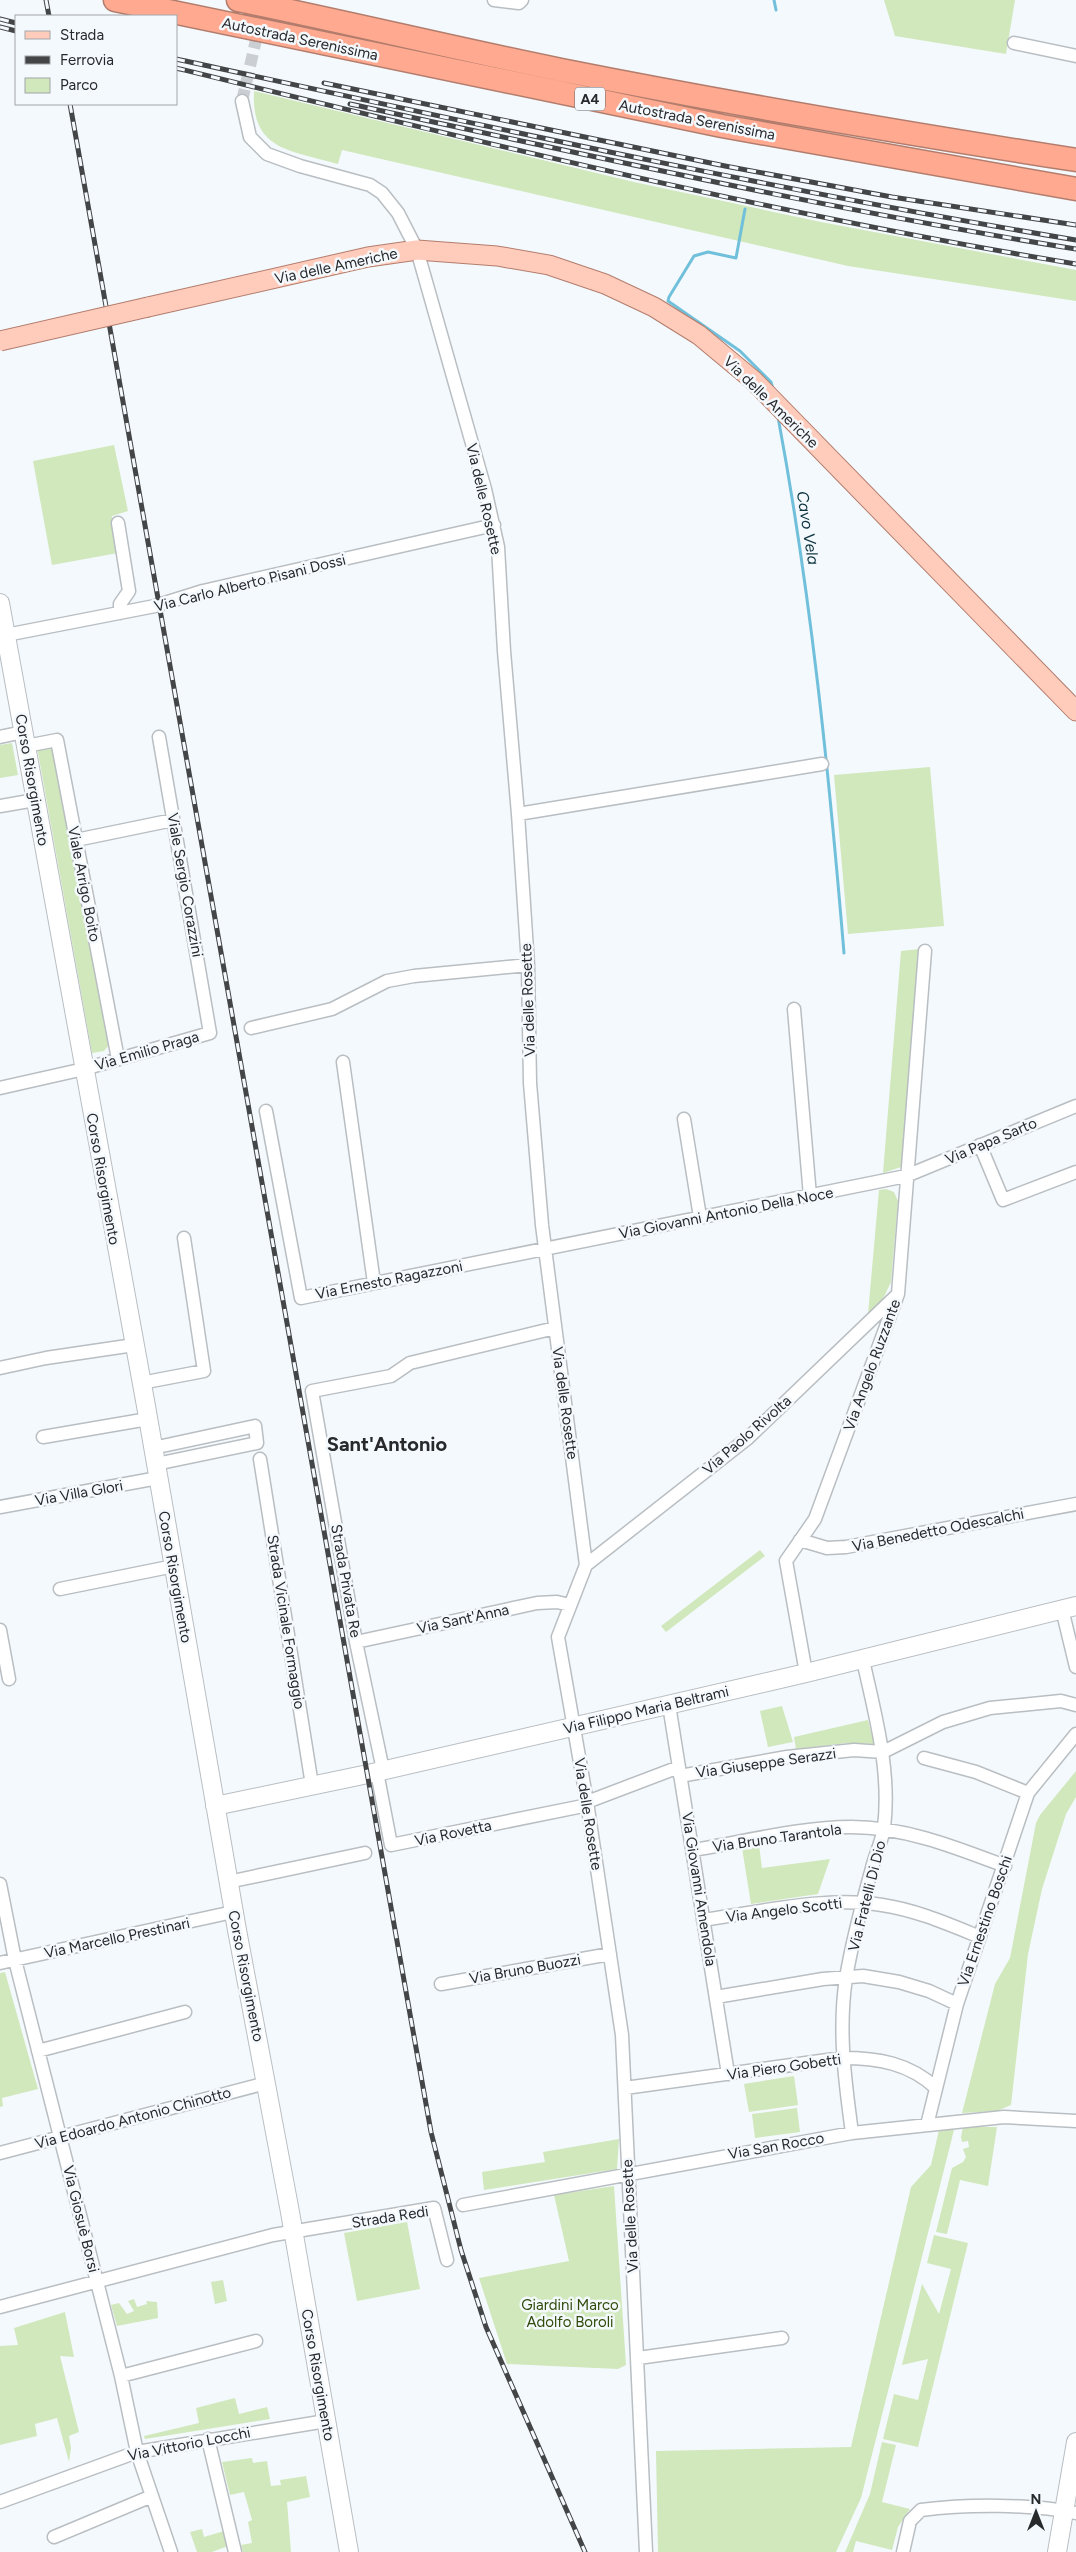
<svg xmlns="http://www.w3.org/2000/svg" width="1076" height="2552" viewBox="0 0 1076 2552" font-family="Figtree,sans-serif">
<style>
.green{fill:#d0e8bb}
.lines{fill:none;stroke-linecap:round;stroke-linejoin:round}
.stream{stroke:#71c0db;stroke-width:3}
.street-tunnel{stroke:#cbcfd3;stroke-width:12;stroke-dasharray:12 6;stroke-linecap:butt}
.street-casing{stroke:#b9bec2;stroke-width:15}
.secondary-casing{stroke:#b9bec2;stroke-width:20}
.primary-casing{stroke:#b37d6d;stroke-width:21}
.highway-casing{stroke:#b37d6d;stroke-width:25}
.street{stroke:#fff;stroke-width:12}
.secondary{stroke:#fff;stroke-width:18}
.primary{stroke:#ffccbc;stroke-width:19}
.highway{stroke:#ffaa90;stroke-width:22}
.rail-casing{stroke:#434547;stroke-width:5}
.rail{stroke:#f4f9fd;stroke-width:3;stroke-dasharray:9;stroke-linecap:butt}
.primary-bridge-casing{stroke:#b37d6d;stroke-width:21;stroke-linecap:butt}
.primary-bridge{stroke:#ffccbc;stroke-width:19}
.labels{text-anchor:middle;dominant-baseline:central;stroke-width:5;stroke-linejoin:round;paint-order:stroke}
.shield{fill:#f4f9fd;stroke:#64676a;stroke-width:1}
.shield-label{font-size:14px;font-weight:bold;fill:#27292b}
.street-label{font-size:15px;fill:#27292b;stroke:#f4f9fd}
.park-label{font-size:15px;fill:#304b0a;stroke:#f4f9fd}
.water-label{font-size:16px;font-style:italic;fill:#0c333e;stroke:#f4f9fd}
.district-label{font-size:20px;font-weight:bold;fill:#27292b;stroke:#f4f9fd}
</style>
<rect width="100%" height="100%" fill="#f4f9fd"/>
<!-- green -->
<path class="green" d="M884 0H1015L1006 54 895 36Z
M254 91 634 182 821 222 1076 270V301L848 266 342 150 338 164C291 150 251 151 254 91Z
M114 445 128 511 112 516 118 553 52 565 33 461Z
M12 743 18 775 0 778V745Z
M37 747H56L110 1044 104 1051 92 1053Z
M930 767 944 926 848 934 834 775Z
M920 949 901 1167 883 1173 901 951Z
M886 1189 894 1192 898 1201 891 1282 882 1301 868 1314 879 1190Z
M760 1550 765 1556 666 1632 661 1626Z
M782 1706 793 1742 768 1747 760 1711Z
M868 1720 874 1744 846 1743 796 1749 794 1737Z
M1076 1771V1797L1066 1814 1042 1889 1028 1954 1011 2105 997 2111 962 2113 995 1984 1010 1958 1036 1823 1040 1815Z
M759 1845 762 1868 830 1859 818 1894 751 1904 742 1848Z
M5 1972 38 2089 2 2098 3 2106 0 2107V1973Z
M794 2076 798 2105 749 2112 744 2084Z
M797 2108 800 2132 755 2138 752 2114Z
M963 2127H997L988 2186 960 2180 947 2234 936 2232 952 2168 963 2162 966 2157 963 2149 969 2147 968 2141 962 2142 961 2137Z
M939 2130H954L861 2498 836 2552H658L656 2451 851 2447 911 2187 931 2165Z
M619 2139 617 2169 484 2190 482 2172 545 2162 543 2152Z
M614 2186 626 2365 618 2369 507 2364 479 2278 569 2261 554 2195Z
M407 2222 420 2289 357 2301 344 2233Z
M934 2235 968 2243 918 2447 883 2439 894 2394 918 2400 928 2359 902 2365 922 2284 939 2314 951 2269 927 2263Z
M223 2280 227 2301 215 2304 211 2282Z
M134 2299 137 2307 147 2304 146 2301 157 2302 158 2318 117 2326 111 2305 119 2303 127 2314 134 2311 128 2301Z
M65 2312 74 2357 60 2356 79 2432 69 2436 71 2448 69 2462 57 2418 35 2424 37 2436 0 2445V2346L18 2345 14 2328Z
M235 2398 239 2414 267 2407 270 2419 145 2439 144 2436 199 2423 196 2408Z
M882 2442 896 2445 882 2502 910 2509 898 2527 892 2550 856 2541 853 2552H845L870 2494Z
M252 2458 253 2463 267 2461 271 2486 281 2485 280 2480 306 2476 310 2497 287 2502 291 2552H243L241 2545 252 2543 248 2522 252 2520 244 2492 230 2495 222 2462Z
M202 2529 204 2537 224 2531 228 2546 212 2552H197L190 2532Z"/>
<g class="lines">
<!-- stream -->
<path class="stream" d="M774 0 776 10
M745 209 736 258 708 252 694 256 669 297 668 301 740 351 771 382 773 389
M778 417C811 594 829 774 844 953"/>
<!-- street-tunnel -->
<path class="street-tunnel" d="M242 101 265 1"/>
<!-- street casing -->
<g class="street-casing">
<path id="street" d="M494 0 519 3 522 0
M1014 43 1076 56
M242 101 250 137 267 154 300 166 370 185 382 193 398 213 417 250 485 489 498 547 504 651 518 814 528 965 530 1083 542 1225 586 1565 558 1637 587 1802 622 2035 646 2552
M118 523 129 591 120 604V613
M6 635 155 606 203 591 494 525
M0 737 23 732
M26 746 57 740 118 1059
M0 806 35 800
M518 814 822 764
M76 840 173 820
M794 1009 810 1196
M251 1028 332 1009 387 981 414 976 528 965
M343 1062 374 1283
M0 1088 84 1069 210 1033 159 737
M266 1111 301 1298 906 1176 1076 1106
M684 1119 700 1217
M980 1145 1003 1200 1076 1172
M0 1368 46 1358 134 1345
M141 1383 204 1371 184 1238
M43 1437 148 1419
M153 1448 255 1426 257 1443 156 1464
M260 1459 312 1785
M0 1507 158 1478
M800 1540 827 1548 846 1547 1076 1504
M586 1565 748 1438 896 1296
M60 1589 174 1566
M1062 1609 1076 1667
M0 1630 9 1679
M356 1642 537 1603 557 1602 570 1605
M806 1673 786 1561 815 1519 898 1294 925 951
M669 1705 728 2074
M924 1758 976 1772 1028 1793
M383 1770 356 1642 312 1391 391 1376 410 1363 555 1328
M377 1772 391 1845 588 1805
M680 1776 787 1757 854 1750 883 1752 943 1722 990 1708 1061 1701 1076 1705
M587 1802 679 1767
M693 1850C743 1842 801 1827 851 1827 905 1827 955 1847 1005 1866
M228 1882 365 1853
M0 1884 15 1960 121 2376 137 2452 171 2552
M703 1920C761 1912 824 1896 882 1905 916 1910 948 1924 980 1937
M0 1963 233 1912
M441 1984 610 1954
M716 1997 823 1979 863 1976 899 1982 929 1991 957 2004
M38 2051 185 2012
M625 2088 842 2058C878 2058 909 2063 936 2088
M927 2125 957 2004 1028 1793 1076 1734
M852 2133C845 2081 838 2031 846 1978 852 1942 862 1904 872 1868 875 1855 882 1841 884 1828 891 1770 875 1715 863 1660
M0 2153 266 2083
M463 2205 852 2133 1004 2117 1076 2121
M0 2307 273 2235 434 2208 447 2260
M638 2358 782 2338
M121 2376 256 2341
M208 2439 235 2552
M0 2502 137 2452 326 2421
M54 2537 152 2496
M903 2552 910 2521 921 2510C968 2504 1031 2504 1076 2513"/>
</g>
<!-- secondary casing -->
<g class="secondary-casing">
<path id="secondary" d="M0 603 146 1406 237 1930 290 2212 349 2552
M215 1806 368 1774 806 1673 1076 1606
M1057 2552 1076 2442"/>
</g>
<!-- primary casing -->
<g class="primary-casing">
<path id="primary" d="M148 307 368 257 417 250 497 256 549 265 605 284 654 307 699 335 753 380 1076 711"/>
</g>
<!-- highway casing -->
<g class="highway-casing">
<path id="highway" d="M115 0 722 126 1076 189
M238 0C346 22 453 48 561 70 732 104 904 133 1076 160"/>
</g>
<!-- street -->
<use href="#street" class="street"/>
<!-- secondary -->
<use href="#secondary" class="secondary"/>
<!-- primary -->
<use href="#primary" class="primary"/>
<!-- highway -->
<use href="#highway" class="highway"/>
<!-- rail casing -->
<g class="rail-casing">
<path id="rail" d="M46 0 49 16
M0 19 16 23
M0 27 16 31
M176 59C475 124 774 190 1076 240
M176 68C475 141 773 214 1076 264
M324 83 725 166 892 197 1076 225
M70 104 431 2132 461 2250 486 2327 585 2552
M350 104C592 156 832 210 1076 249"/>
</g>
<!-- rail -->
<use href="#rail" class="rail"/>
<!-- primary-bridge casing -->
<g class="primary-bridge-casing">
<path id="primary-bridge" d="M0 341 148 307"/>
</g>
<!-- primary-bridge -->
<use href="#primary-bridge" class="primary-bridge"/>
</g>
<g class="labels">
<!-- shield labels -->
<rect class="shield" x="575" y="87.5" width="30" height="23" rx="4"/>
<g class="shield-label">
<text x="590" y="99">A4</text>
</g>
<!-- street labels -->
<g class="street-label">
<text transform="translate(300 39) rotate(12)">Autostrada Serenissima</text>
<text transform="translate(697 120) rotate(11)">Autostrada Serenissima</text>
<text transform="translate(336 266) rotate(-12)">Via delle Americhe</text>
<text transform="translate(771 402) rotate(44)">Via delle Americhe</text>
<text transform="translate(484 499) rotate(77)">Via delle Rosette</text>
<text transform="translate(250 583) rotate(-14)">Via Carlo Alberto Pisani Dossi</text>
<text transform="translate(32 780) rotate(80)">Corso Risorgimento</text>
<text transform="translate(84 884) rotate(79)">Viale Arrigo Boito</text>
<text transform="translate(185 885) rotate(80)">Viale Sergio Corazzini</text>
<text transform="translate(528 1000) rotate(-92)">Via delle Rosette</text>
<text transform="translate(147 1051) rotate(-16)">Via Emilio Praga</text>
<text transform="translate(991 1141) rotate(-23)">Via Papa Sarto</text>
<text transform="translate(103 1179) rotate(80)">Corso Risorgimento</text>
<text transform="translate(726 1213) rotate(-11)">Via Giovanni Antonio Della Noce</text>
<text transform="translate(389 1280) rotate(-11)">Via Ernesto Ragazzoni</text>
<text transform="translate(872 1365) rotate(-70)">Via Angelo Ruzzante</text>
<text transform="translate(565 1403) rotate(82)">Via delle Rosette</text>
<text transform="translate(747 1435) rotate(-41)">Via Paolo Rivolta</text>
<text transform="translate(79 1493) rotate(-10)">Via Villa Glori</text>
<text transform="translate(938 1530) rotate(-11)">Via Benedetto Odescalchi</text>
<text transform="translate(175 1577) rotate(80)">Corso Risorgimento</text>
<text transform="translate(346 1581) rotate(80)">Strada Privata Re</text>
<text transform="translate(463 1619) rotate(-12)">Via Sant'Anna</text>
<text transform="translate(286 1622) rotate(81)">Strada Vicinale Formaggio</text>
<text transform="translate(646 1710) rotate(-13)">Via Filippo Maria Beltrami</text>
<text transform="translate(766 1763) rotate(-8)">Via Giuseppe Serazzi</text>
<text transform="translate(588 1814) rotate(81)">Via delle Rosette</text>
<text transform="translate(453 1833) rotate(-12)">Via Rovetta</text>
<text transform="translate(777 1838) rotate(-8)">Via Bruno Tarantola</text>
<text transform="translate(699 1889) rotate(81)">Via Giovanni Amendola</text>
<text transform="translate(867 1896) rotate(-76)">Via Fratelli Di Dio</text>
<text transform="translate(784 1910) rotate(-7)">Via Angelo Scotti</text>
<text transform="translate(985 1921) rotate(-71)">Via Ernestino Boschi</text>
<text transform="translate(117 1938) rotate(-12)">Via Marcello Prestinari</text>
<text transform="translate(525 1969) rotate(-10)">Via Bruno Buozzi</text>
<text transform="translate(246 1976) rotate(79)">Corso Risorgimento</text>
<text transform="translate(784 2067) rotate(-8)">Via Piero Gobetti</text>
<text transform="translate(133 2118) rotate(-15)">Via Edoardo Antonio Chinotto</text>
<text transform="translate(776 2146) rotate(-10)">Via San Rocco</text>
<text transform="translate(630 2216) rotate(-93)">Via delle Rosette</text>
<text transform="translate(390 2217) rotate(-9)">Strada Redi</text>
<text transform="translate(81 2219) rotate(76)">Via Giosuè Borsi</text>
<text transform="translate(318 2375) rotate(80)">Corso Risorgimento</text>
<text transform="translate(189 2444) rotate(-11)">Via Vittorio Locchi</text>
</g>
<!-- park labels -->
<g class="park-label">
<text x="570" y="2305">Giardini Marco<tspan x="570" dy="17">Adolfo Boroli</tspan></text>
</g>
<!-- water labels -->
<g class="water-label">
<text transform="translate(808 528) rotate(81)">Cavo Vela</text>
</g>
<!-- district labels -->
<g class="district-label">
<text x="387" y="1444">Sant'Antonio</text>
</g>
</g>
<!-- legend -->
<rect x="15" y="15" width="162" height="90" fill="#f4f9fd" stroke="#a2a6a9"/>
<rect x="25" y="31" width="25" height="8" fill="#ffccbc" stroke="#a2a6a9"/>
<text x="60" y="40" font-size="15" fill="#27292b">Strada</text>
<rect x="25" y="56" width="25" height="8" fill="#434547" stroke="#a2a6a9"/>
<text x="60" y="65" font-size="15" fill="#27292b">Ferrovia</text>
<rect x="25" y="78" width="25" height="15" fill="#d0e8bb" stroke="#a2a6a9"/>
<text x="60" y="90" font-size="15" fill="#27292b">Parco</text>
<!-- north arrow -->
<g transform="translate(1036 2512)" stroke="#f4f9fd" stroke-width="4" paint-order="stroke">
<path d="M0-4L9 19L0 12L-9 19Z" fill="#27292b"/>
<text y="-8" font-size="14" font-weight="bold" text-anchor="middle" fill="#27292b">N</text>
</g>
</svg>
